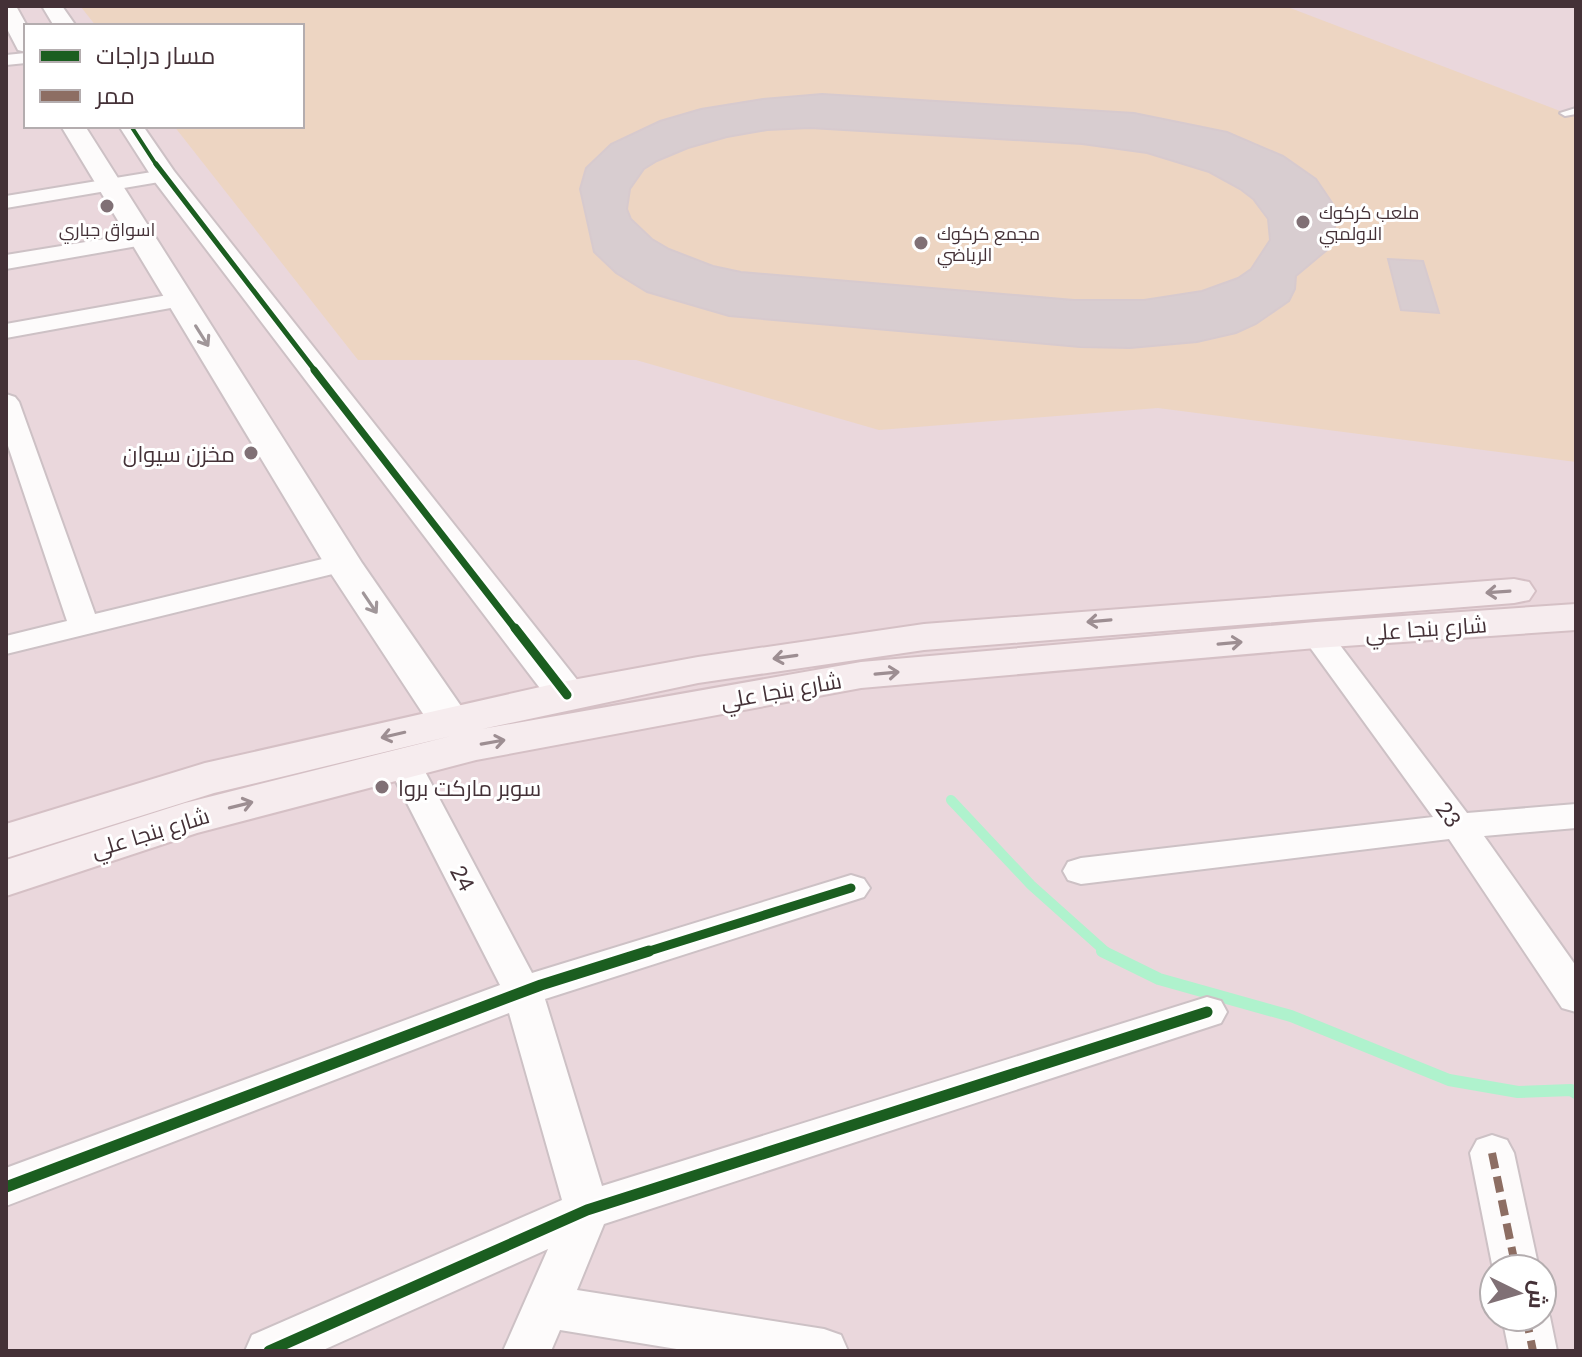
<svg xmlns="http://www.w3.org/2000/svg" width="1582" height="1357" viewBox="0 0 1582 1357" font-family="Lato,Cairo,sans-serif">
<style>
.residential{fill:#ead7dc;fill-rule:evenodd}
.green{fill:#edd5c2}
.lines{fill:none;stroke-linecap:round;stroke-linejoin:round}
.stream-far1{stroke:#aff2cd;stroke-width:10}
.stream{stroke:#aff2cd;stroke-width:12}
.building{fill:#d8cdd0;stroke:#d7cace;stroke-width:2;fill-rule:evenodd}
.service-casing{stroke:#cdc1c5;stroke-width:4}
.minor-casing{stroke:#cdc1c5;stroke-width:4}
.tertiary-casing{stroke:#cdc1c5;stroke-width:4}
.secondary-casing{stroke:#d5c0c5;stroke-width:4}
.service{fill:#fdfbfb;fill-rule:evenodd}
.minor{fill:#fdfbfb;fill-rule:evenodd}
.tertiary{fill:#fdfbfb;fill-rule:evenodd}
.secondary{fill:#f6ecee;fill-rule:evenodd}
.quiet{stroke:#8d6e63;stroke-width:8;stroke-dasharray:16 8;stroke-linecap:butt}
.cycleway-far4-casing{stroke:#fff;stroke-width:7}
.cycleway-far3-casing{stroke:#fff;stroke-width:8}
.cycleway-far2-casing{stroke:#fff;stroke-width:11}
.cycleway-far1-casing{stroke:#fff;stroke-width:14}
.cycleway-casing{stroke:#fff;stroke-width:16}
.cycleway-far4{stroke:#1b5e20;stroke-width:4}
.cycleway-far3{stroke:#1b5e20;stroke-width:5}
.cycleway-far2{stroke:#1b5e20;stroke-width:7}
.cycleway-far1{stroke:#1b5e20;stroke-width:9}
.cycleway{stroke:#1b5e20;stroke-width:11}
.oneway{stroke:#a09699}
.oneway2{stroke:#9d8e92}
.poi-dot{fill:#807075;stroke:#fff;stroke-width:3}
.labels{text-anchor:middle;dominant-baseline:central;stroke-width:6;stroke-linejoin:round;paint-order:stroke}
.far-poi-label{font-size:18px;fill:#443137;stroke:#fff;text-anchor:start}
.poi-label{font-size:22px;fill:#443137;stroke:#fff;text-anchor:end}
.street-label{font-size:22px;fill:#443137;stroke:#fff}
</style>
<rect width="100%" height="100%" fill="#efe4e7"/>
<!-- residential -->
<path class="residential" d="M6 6H1576V1351H6ZM26 26H302V126H26ZM1494 1269H1542V1317H1494Z"/>
<!-- green -->
<path class="green" d="M1285 6 1576 117V462L1158 408 879 430 636 360H358L174 126H302V26H96L81 7Z"/>
<g class="lines">
<!-- stream-far1 -->
<path class="stream-far1" d="M951 800 1031 885 1107 953"/>
<!-- stream -->
<path class="stream" d="M1102 951 1159 979 1291 1016 1449 1080 1518 1092 1571 1090 1576 1093"/>
</g>
<!-- building -->
<path class="building" d="M822 94 1134 113 1227 132 1283 156 1316 179 1335 207V236L1327 250 1296 276 1295 289 1289 301 1256 324 1236 333 1197 342 1130 348 1080 347 729 316 647 292 616 273 594 252 580 189 586 168 611 144 660 121 701 109 763 99ZM810 128 1082 144 1147 153 1209 172 1240 189 1253 199 1268 219 1270 240 1251 269 1238 278 1202 291 1144 300H1074L741 272 713 266 669 249 652 239 631 219 627 209 630 189 644 169 657 161 688 148 727 137 767 130Z
M1388 259 1423 261 1439 313 1401 310Z"/>
<g class="lines">
<!-- service casing -->
<g class="service-casing">
<path id="service" d="M1576 108V114L1565 116 1560 113Z"/>
</g>
<!-- minor casing -->
<g class="minor-casing">
<path id="minor" d="M26 53V63L6 65V55Z
M164 170 174 176 171 180 6 208V196Z
M141 233 152 239 149 244 6 269V255Z
M179 293 187 295 190 300 187 305 6 338V324Z
M6 394 15 397 19 402 95 614 343 554 353 557 358 563 353 569 6 654V636L67 621 6 440Z
M1316 626 1327 628 1467 813 1576 804V828L1484 836 1576 966V1012L1562 1008 1449 839 1081 884 1068 880 1063 871 1068 862 1081 858 1433 817 1301 635 1305 628Z
M404 753 416 756 421 764 532 973 851 875 864 879 870 888 864 897 545 999 602 1186 1207 997 1221 1001 1227 1012 1221 1023 604 1224 577 1290 824 1329 841 1335 848 1351H689L560 1330 551 1351H503L548 1249 321 1351H245L252 1335 562 1200 509 1013 6 1206V1168L500 985 387 764 392 756Z
M1492 1135 1507 1140 1514 1153 1539 1269H1493L1470 1153 1477 1140Z
M1542 1301 1550 1317 1557 1351H1509L1502 1317H1542Z"/>
</g>
<!-- tertiary casing -->
<g class="tertiary-casing">
<path id="tertiary" d="M6 6H16L27 26 26 52 18 50 6 27Z
M42 6H62L76 26H54Z
M61 126H85L362 563 472 722 465 732 450 736 435 732 324 563Z
M119 126H143L174 171 582 686 588 695 582 704 567 708 552 704 155 182Z"/>
</g>
<!-- secondary casing -->
<g class="secondary-casing">
<path id="secondary" d="M1514 579 1529 582 1535 591 1529 600 1514 603 924 650 698 683 482 729 861 662 1316 622 1576 604V630L1316 648 861 688 476 760 197 833 6 896V860L185 803 451 736 214 793 6 858V824L205 763 567 681 698 657 924 624Z"/>
</g>
<!-- service -->
<use href="#service" class="service"/>
<!-- minor -->
<use href="#minor" class="minor"/>
<!-- tertiary -->
<use href="#tertiary" class="tertiary"/>
<!-- secondary -->
<use href="#secondary" class="secondary"/>
<!-- quiet -->
<path class="quiet" d="M1492 1153 1516 1269
M1526 1317 1533 1351"/>
<!-- cycleway-far4 casing -->
<g class="cycleway-far4-casing">
<path id="cycleway-far4" d="M131 126 157 166"/>
</g>
<!-- cycleway-far3 casing -->
<g class="cycleway-far3-casing">
<path id="cycleway-far3" d="M156 164 316 372"/>
</g>
<!-- cycleway-far2 casing -->
<g class="cycleway-far2-casing">
<path id="cycleway-far2" d="M314 370 516 630"/>
</g>
<!-- cycleway-far1 casing -->
<g class="cycleway-far1-casing">
<path id="cycleway-far1" d="M515 628 567 695
M643 953 851 888"/>
</g>
<!-- cycleway casing -->
<g class="cycleway-casing">
<path id="cycleway" d="M6 1187 541 985 649 951
M269 1351 587 1210 1207 1012"/>
</g>
<!-- cycleway-far4 -->
<use href="#cycleway-far4" class="cycleway-far4"/>
<!-- cycleway-far3 -->
<use href="#cycleway-far3" class="cycleway-far3"/>
<!-- cycleway-far2 -->
<use href="#cycleway-far2" class="cycleway-far2"/>
<!-- cycleway-far1 -->
<use href="#cycleway-far1" class="cycleway-far1"/>
<!-- cycleway -->
<use href="#cycleway" class="cycleway"/>
</g>
<!-- one-way arrows -->
<defs><path id="oneway-shaft" d="M-6 0H5M1.5-3L5.5 0L1.5 3" fill="none" stroke-width="1.6" stroke-linecap="round" stroke-linejoin="round" transform="scale(2)"/></defs>
<g class="oneway">
<use href="#oneway-shaft" transform="translate(202 336) rotate(58)"/>
<use href="#oneway-shaft" transform="translate(370 603) rotate(56)"/>
</g>
<g class="oneway2">
<use href="#oneway-shaft" transform="translate(1498 592) rotate(176)"/>
<use href="#oneway-shaft" transform="translate(1099 621) rotate(175)"/>
<use href="#oneway-shaft" transform="translate(1230 643) rotate(-5)"/>
<use href="#oneway-shaft" transform="translate(785 657) rotate(172)"/>
<use href="#oneway-shaft" transform="translate(887 673) rotate(-5)"/>
<use href="#oneway-shaft" transform="translate(393 735) rotate(167)"/>
<use href="#oneway-shaft" transform="translate(493 742) rotate(-10)"/>
<use href="#oneway-shaft" transform="translate(241 805) rotate(-14)"/>
</g>
<!-- markers -->
<g class="poi-dot">
<circle cx="107" cy="206" r="8"/>
<circle cx="1303" cy="222" r="8"/>
<circle cx="921" cy="243" r="8"/>
<circle cx="251" cy="453" r="8"/>
<circle cx="382" cy="787" r="8"/>
</g>
<g class="labels">
<!-- far-poi labels -->
<g class="far-poi-label">
<text x="1319" y="212">ملعب كركوك<tspan x="1319" dy="21">الاولمبي</tspan></text>
<text x="107" y="229" text-anchor="middle">اسواق جباري</text>
<text x="937" y="233">مجمع كركوك<tspan x="937" dy="21">الرياضي</tspan></text>
</g>
<!-- poi labels -->
<g class="poi-label">
<text x="235" y="453">مخزن سيوان</text>
<text x="398" y="787" text-anchor="start">سوبر ماركت بروا</text>
</g>
<!-- street labels -->
<g class="street-label">
<text transform="translate(1426 628) rotate(-4)">شارع بنجا علي</text>
<text transform="translate(781 690) rotate(-10)">شارع بنجا علي</text>
<text transform="translate(1449 814) rotate(54)">23</text>
<text transform="translate(150 832) rotate(-17)">شارع بنجا علي</text>
<text transform="translate(463 878) rotate(62)">24</text>
</g>
</g>
<!-- border -->
<rect width="1582" height="1357" fill="none" stroke="#443137" stroke-width="16"/>
<!-- legend -->
<rect x="24" y="24" width="280" height="104" fill="#ffffff" stroke="#b4adaf" stroke-width="2"/>
<rect x="40" y="50" width="40" height="12" fill="#1b5e20" stroke="#b4adaf" stroke-width="2"/>
<text x="96" y="64" font-size="24" fill="#443137">مسار دراجات</text>
<rect x="40" y="90" width="40" height="12" fill="#8d6e63" stroke="#b4adaf" stroke-width="2"/>
<text x="96" y="104" font-size="24" fill="#443137">ممر</text>
<!-- north arrow -->
<g transform="translate(1518 1293) rotate(95)"><circle r="38" fill="#ffffff" stroke="#b4adaf" stroke-width="2"/>
<path d="M0-6L14 30L0 20L-14 30Z" fill="#807075"/>
<text y="-12" font-size="22" font-weight="bold" text-anchor="middle" fill="#443137">ش</text>
</g>
</svg>
